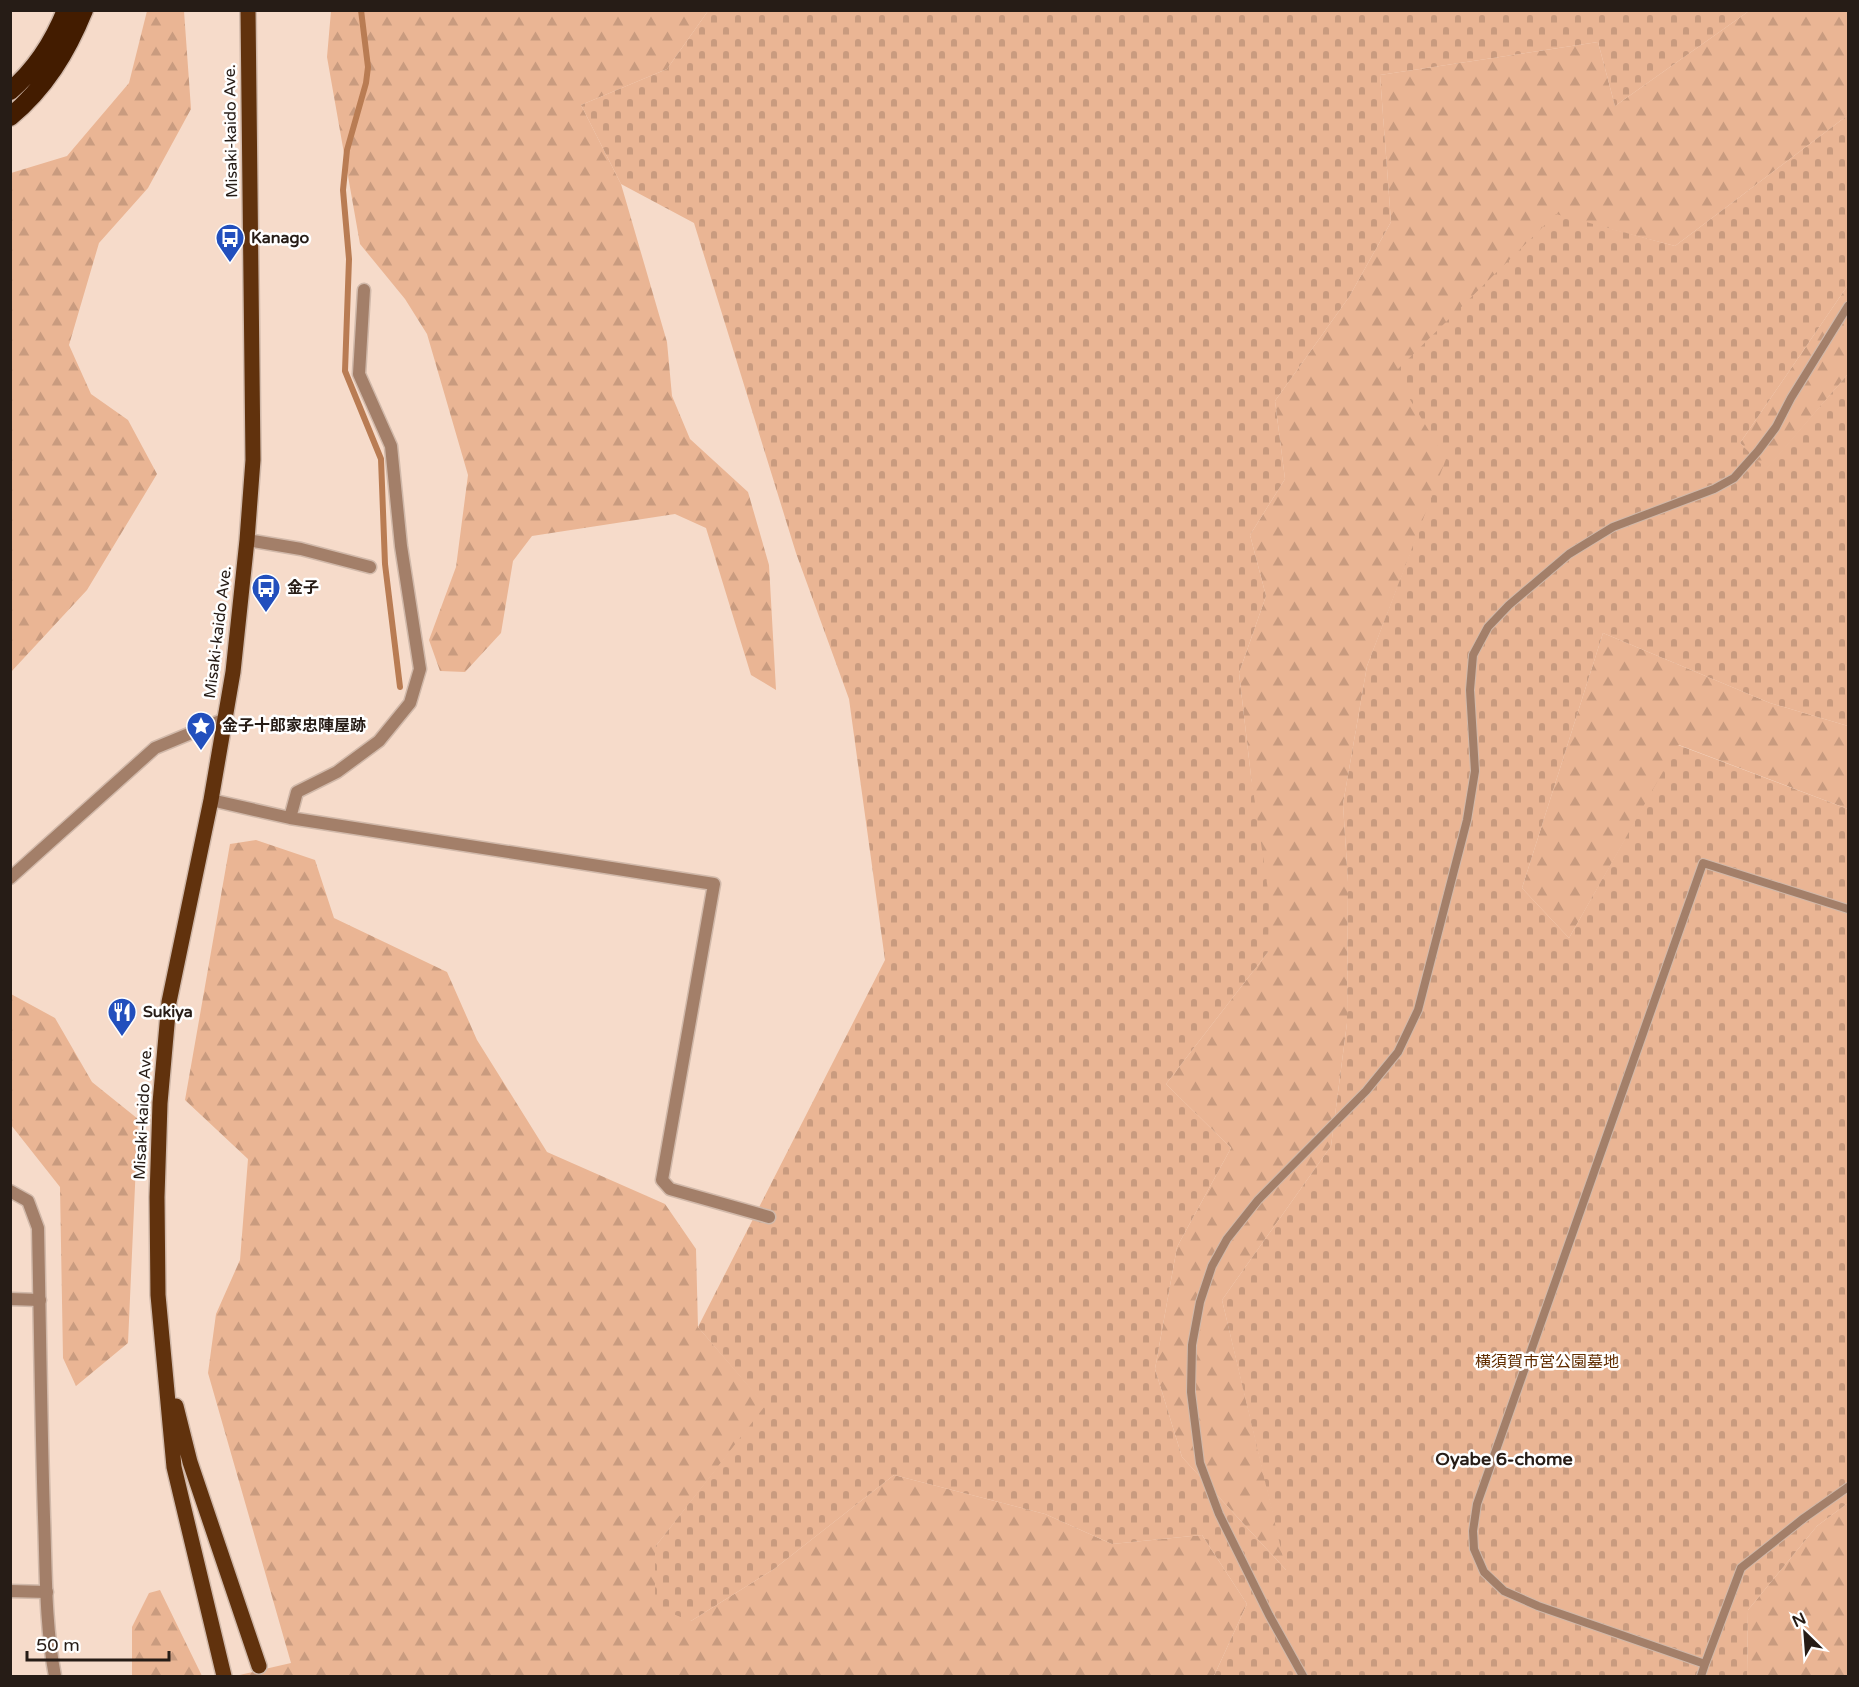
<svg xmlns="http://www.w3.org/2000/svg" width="1859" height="1687" viewBox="0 0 1859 1687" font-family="'Varela Round','Noto Sans JP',sans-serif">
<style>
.forest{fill:url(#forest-firs)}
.cemetery{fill:url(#cemetery-stones)}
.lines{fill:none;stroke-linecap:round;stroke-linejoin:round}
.stream{stroke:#b97c53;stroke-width:6}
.service-casing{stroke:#d1b9aa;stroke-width:10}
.minor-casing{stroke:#d1b9aa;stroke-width:15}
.tertiary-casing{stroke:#d1b9aa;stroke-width:15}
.primary-casing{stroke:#d1b9aa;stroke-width:18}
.motorway-casing{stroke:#d1b9aa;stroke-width:21}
.service{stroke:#a37f69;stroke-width:8}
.minor{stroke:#a37f69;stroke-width:12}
.tertiary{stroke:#a37f69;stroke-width:12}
.primary{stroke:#61320d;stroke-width:15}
.motorway{stroke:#431c00;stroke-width:18}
.labels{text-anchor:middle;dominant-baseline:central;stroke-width:5;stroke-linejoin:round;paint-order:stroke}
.street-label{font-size:16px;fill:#261c16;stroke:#fff}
.poi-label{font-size:16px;font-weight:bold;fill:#261c16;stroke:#fff;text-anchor:start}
.park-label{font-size:16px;fill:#612d00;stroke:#fff}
.neighbourhood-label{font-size:18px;font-weight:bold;fill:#261c16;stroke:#fff}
</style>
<defs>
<pattern id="forest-firs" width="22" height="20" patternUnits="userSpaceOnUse" patternTransform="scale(1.5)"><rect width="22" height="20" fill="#eab594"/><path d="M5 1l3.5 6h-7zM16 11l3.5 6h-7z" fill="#c99b7f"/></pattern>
<pattern id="cemetery-stones" width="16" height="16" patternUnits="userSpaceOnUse" patternTransform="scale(1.5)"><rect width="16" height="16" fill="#eab594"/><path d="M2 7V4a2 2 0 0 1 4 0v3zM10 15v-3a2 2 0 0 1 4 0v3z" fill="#c99b7f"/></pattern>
</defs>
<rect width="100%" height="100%" fill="#f6dbca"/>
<!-- forest -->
<path class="forest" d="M147 11H184L191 109 148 188 99 243 69 345 91 394 128 420 157 474 87 590 11 672V173L67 156 129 83Z
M331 11H708L667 69 581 105 621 184 667 342 672 396 690 439 748 492 769 565 776 690 751 675 706 528 675 514 532 536 513 561 501 633 465 672 440 671 429 640 456 567 468 475 427 334 405 299 360 244 327 57Z
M1749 11H1848V115L1675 246 1556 215 1395 373 1447 459 1367 666 1343 804 1348 882 1347 1023 1331 1146 1222 1300 1287 1571 1182 1457 1155 1369 1177 1247 1231 1148 1166 1084 1268 952 1251 776 1239 673 1266 596 1250 535 1285 479 1275 401 1349 297 1391 222 1380 75 1598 42 1615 106Z
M1848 285V374L1766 470 1740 443Z
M1603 633 1770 703 1848 726V809L1679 745 1569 938 1522 888Z
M256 840 315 860 334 918 447 972 477 1040 547 1152 665 1204 696 1249 698 1327 766 1406 655 1547 691 1621 774 1569 894 1475 1045 1514 1112 1544 1202 1535 1247 1604 1214 1676H235L291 1663 208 1373 216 1314 240 1260 248 1159 185 1100 230 844Z
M11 994 55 1018 92 1082 138 1119 128 1343 76 1386 63 1358 60 1187 11 1125Z
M1848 1503V1676H1747L1748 1610 1817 1526Z
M160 1590 202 1676H132V1627L149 1593Z"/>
<!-- cemetery -->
<path class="cemetery" d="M708 11H1749L1615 106 1598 42 1380 75 1391 222 1349 297 1275 401 1285 479 1250 535 1266 596 1239 673 1251 776 1269 897 1268 952 1166 1084 1231 1148 1177 1247 1155 1369 1182 1457 1286 1570 1222 1300 1331 1146 1347 1023 1348 882 1343 804 1367 666 1446 459 1394 373 1556 214 1675 246 1848 115V285L1740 443 1766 469 1848 374V726L1770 703 1603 633 1522 888 1569 938 1678 745 1848 809V1503L1817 1526 1748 1610 1747 1676H1214L1247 1604 1202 1535 1112 1544 1045 1514 894 1475 774 1569 691 1621 655 1607V1547L765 1406 698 1327 885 960 849 699 796 553 694 223 621 184 581 105 667 69Z"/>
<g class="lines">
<!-- stream -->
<path class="stream" d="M361 10 368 67 366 83 347 150 343 190 349 259 345 371 381 459 385 564 400 687"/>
<!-- service casing -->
<g class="service-casing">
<path id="service" d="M1848 909 1703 863 1477 1504 1473 1531 1474 1549 1484 1572 1504 1591 1538 1606 1705 1664 1741 1568 1804 1518 1848 1487
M1303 1676 1269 1615 1219 1514 1200 1463 1191 1392 1192 1345 1200 1302 1212 1266 1227 1239 1258 1200 1366 1091 1398 1052 1418 1010 1467 820 1475 771 1470 690 1473 655 1488 627 1509 605 1569 554 1613 527 1714 489 1734 478 1758 451 1776 427 1791 398 1848 306
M1701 1676 1705 1664"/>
</g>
<!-- minor casing -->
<g class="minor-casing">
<path id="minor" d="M247 540 301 549 370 567
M211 800 290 818 714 884 662 1180 670 1189 769 1217
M290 818 297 792 337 772 379 741 410 703 420 669 401 546 391 446 359 374 364 290
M10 878 155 748 225 719
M10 1299 40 1300
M10 1591 47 1592"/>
</g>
<!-- tertiary casing -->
<g class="tertiary-casing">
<path id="tertiary" d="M10 1191 28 1201 38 1228C40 1324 41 1420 44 1517 46 1570 45 1624 55 1676"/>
</g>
<!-- primary casing -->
<g class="primary-casing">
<path id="primary" d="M176 1406 190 1462 259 1666
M224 1676 174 1467 158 1295 157 1197 160 1103 169 1002 211 800 233 672 247 540 253 460 248 10"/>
</g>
<!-- motorway casing -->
<g class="motorway-casing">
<path id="motorway" d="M10 91C35 70 54 40 66 10
M10 117C45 88 67 52 84 10"/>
</g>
<!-- service -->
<use href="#service" class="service"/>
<!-- minor -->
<use href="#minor" class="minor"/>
<!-- tertiary -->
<use href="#tertiary" class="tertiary"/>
<!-- primary -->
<use href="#primary" class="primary"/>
<!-- motorway -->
<use href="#motorway" class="motorway"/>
</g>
<!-- icons -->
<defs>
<g id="bus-pin" transform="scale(1.5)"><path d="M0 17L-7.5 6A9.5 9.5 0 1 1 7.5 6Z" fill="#224fbd" stroke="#fff"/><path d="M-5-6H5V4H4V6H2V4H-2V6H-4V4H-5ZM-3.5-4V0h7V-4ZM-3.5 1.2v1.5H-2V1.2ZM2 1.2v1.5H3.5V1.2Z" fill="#fff"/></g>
<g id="sight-pin" transform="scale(1.5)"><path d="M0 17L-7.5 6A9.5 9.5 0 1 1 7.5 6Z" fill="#224fbd" stroke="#fff"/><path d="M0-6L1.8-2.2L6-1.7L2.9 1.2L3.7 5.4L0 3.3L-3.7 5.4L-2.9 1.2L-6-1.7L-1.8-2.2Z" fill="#fff"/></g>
<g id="restaurant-pin" transform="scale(1.5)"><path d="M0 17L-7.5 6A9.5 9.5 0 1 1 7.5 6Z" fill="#224fbd" stroke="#fff"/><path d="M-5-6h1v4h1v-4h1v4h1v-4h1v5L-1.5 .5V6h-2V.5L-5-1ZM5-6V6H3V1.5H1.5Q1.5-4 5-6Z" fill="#fff"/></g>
</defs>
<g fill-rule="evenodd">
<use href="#bus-pin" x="230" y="238"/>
<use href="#bus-pin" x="266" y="588"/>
<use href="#sight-pin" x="201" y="726"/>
<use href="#restaurant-pin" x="122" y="1012"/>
</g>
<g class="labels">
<!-- street labels -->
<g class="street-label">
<text transform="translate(231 131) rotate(-91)">Misaki-kaido Ave.</text>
<text transform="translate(218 632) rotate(-83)">Misaki-kaido Ave.</text>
<text transform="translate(143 1113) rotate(-87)">Misaki-kaido Ave.</text>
</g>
<!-- poi labels -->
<g class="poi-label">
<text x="251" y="238">Kanago</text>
<text x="287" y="588">金子</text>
<text x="222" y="726">金子十郎家忠陣屋跡</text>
<text x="143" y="1012">Sukiya</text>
</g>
<!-- park labels -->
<g class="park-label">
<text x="1547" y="1362">横須賀市営公園墓地</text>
</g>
<!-- neighbourhood labels -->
<g class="neighbourhood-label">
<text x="1504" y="1459">Oyabe 6-chome</text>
</g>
</g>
<!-- border -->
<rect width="1859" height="1687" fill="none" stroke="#261c16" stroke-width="24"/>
<!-- north arrow -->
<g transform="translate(1805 1633) rotate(335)" stroke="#ffffff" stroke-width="4.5" paint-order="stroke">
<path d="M0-4.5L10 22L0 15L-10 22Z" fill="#261c16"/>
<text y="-9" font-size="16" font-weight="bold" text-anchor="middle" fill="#261c16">N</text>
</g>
<!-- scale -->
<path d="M27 1651v9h142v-9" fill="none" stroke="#261c16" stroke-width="3"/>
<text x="36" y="1651" font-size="18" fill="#261c16" stroke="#ffffff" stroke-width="4.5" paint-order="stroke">50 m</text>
</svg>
